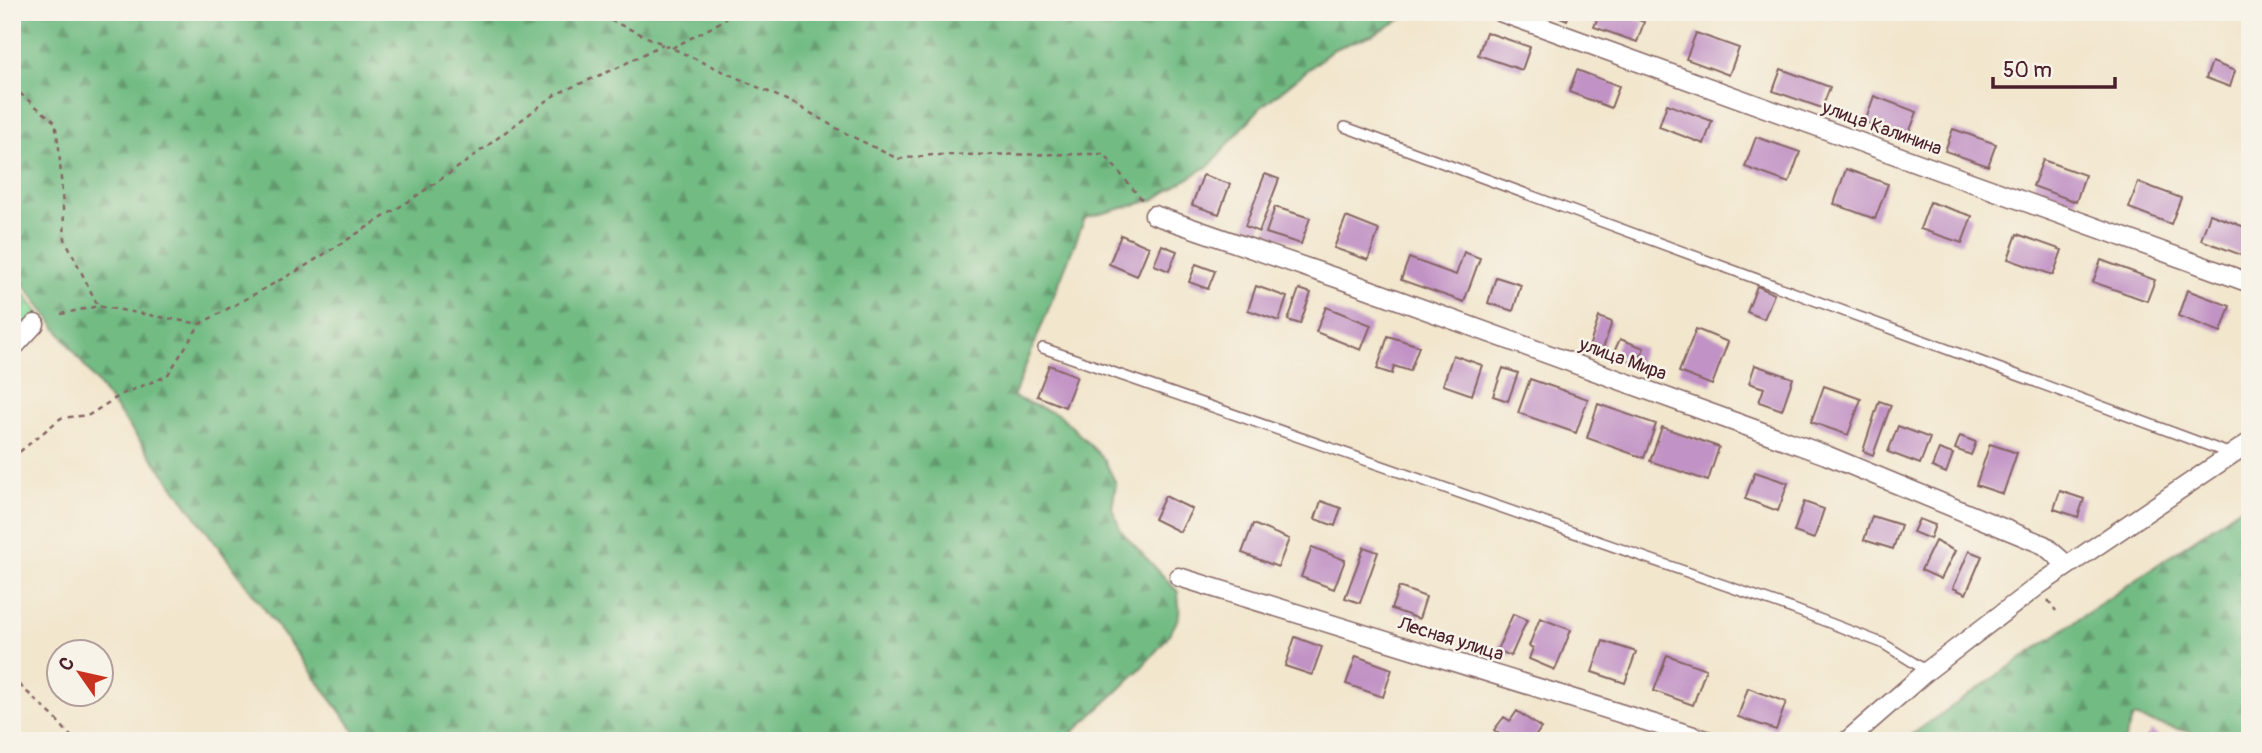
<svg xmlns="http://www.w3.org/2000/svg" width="2262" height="753" viewBox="0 0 2262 753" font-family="Pangolin,sans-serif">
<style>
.forest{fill:url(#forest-firs);stroke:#5e6e58;stroke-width:2}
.garden{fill:url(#garden-furrows);stroke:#6c7e64;stroke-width:2}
.building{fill:#c192c5}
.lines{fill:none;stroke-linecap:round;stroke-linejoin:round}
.lane-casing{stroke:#856564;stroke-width:12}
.street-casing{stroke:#856564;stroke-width:21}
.path{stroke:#856564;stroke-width:2.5;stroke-dasharray:5 5;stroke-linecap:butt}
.lane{stroke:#fff;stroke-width:9}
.street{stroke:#fff;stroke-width:18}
.labels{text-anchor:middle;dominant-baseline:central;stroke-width:5;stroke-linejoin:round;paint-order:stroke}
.street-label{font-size:19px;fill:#4a1f2b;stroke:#f7f3e8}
</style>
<defs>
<pattern id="forest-firs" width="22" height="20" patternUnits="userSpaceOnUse" patternTransform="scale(1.75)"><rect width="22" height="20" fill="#72bc84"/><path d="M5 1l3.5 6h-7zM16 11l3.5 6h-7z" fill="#60986c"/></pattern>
<pattern id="garden-furrows" width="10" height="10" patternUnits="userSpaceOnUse" patternTransform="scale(1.75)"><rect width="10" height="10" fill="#8edd9c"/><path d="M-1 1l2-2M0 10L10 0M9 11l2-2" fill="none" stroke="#7cbd87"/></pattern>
</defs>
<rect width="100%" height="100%" fill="#f7f3e8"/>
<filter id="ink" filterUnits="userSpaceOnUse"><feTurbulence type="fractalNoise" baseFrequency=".0143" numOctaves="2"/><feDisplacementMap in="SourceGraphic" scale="14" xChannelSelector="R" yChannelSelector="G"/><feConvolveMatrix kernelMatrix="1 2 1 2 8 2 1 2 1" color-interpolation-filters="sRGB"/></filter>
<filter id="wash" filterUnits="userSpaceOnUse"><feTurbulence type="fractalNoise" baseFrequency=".00686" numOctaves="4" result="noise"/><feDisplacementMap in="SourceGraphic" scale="28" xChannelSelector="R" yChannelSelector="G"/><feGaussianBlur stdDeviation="1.57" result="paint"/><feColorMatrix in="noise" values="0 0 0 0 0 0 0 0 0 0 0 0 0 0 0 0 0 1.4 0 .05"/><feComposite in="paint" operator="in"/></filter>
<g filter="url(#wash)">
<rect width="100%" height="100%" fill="#f2e6cd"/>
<!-- forest -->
<path class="forest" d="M12 12H1414L1374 34 1334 49 1260 108 1210 165 1153 200 1085 218 1013 397 1060 415 1104 459 1116 484 1112 508 1121 531 1178 592C1178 599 1180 608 1179 614 1172 647 1090 716 1063 741H362L12 268Z
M2250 501V741H2200L2196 734 2133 717 2124 741H1902Z"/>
<!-- garden -->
<path class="garden" d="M12 278 46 323 12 359Z"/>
<g id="blocks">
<!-- building -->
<path class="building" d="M1548 12H1570L1567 20Z
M1600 12H1617L1644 22 1637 42 1594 27Z
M1486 32 1530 47 1522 70 1478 55Z
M1696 33 1739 48 1729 75 1686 59Z
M2212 62 2235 71 2230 87 2206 78Z
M1781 69 1830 87 1822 108 1773 91Z
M1577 70 1619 86 1611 108 1569 92Z
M1874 96 1917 112 1907 138 1865 122Z
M1667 104 1712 121 1704 144 1659 127Z
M1953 129 1996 144 1988 166 1945 151Z
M1756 137 1800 152 1789 183 1745 167Z
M2043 160 2085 175 2076 202 2033 186Z
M1846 169 1888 184 1875 219 1834 204Z
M1265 174 1279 179 1259 232 1245 226Z
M1203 175 1230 184 1219 214 1192 205Z
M2138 182 2181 198 2171 224 2129 208Z
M1930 202 1972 216 1962 243 1920 229Z
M1275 207 1310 218 1301 244 1266 233Z
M2210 214 2250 229V240L2244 256 2201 240Z
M1346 217 1379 230 1368 260 1334 248Z
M2017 234 2062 250 2053 275 2008 259Z
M1121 235 1149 247 1137 276 1109 264Z
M1162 245 1177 251 1169 271 1154 265Z
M1464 252 1480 258 1464 302 1401 280 1409 258 1456 275Z
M2101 260 2155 280 2147 301 2093 282Z
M1196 264 1215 271 1208 289 1189 282Z
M1496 277 1521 285 1513 311 1488 303Z
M1256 286 1287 297 1279 321 1248 310Z
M1757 286 1774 294 1764 319 1747 312Z
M1299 289 1311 293 1300 324 1288 320Z
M2187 290 2230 306 2221 332 2178 316Z
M1326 307 1371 325 1361 350 1316 332Z
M1599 317 1612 322 1602 351 1589 347Z
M1696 329 1728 342 1712 385 1679 372Z
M1388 336 1419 346 1410 371 1394 366 1392 374 1377 369Z
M1620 339 1644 348 1638 364 1613 354Z
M1453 355 1482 365 1472 395 1443 385Z
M1049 365 1077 376 1065 407 1037 396Z
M1755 365 1793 378 1782 410 1759 402 1764 388 1749 383Z
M1503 368 1518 373 1508 401 1493 396Z
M1530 379 1588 399 1576 433 1518 413Z
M1824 386 1861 399 1848 435 1811 422Z
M1879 401 1891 405 1873 455 1863 451Z
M1598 404 1656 424 1644 458 1587 438Z
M1898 426 1930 438 1920 464 1888 452Z
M1662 427 1719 447 1708 481 1650 461Z
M1960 436 1976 442 1971 455 1955 449Z
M1990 444 2017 453 2003 494 1976 485Z
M1939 449 1953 454 1946 473 1932 467Z
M1755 472 1788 483 1778 511 1745 499Z
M2060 491 2084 499 2078 517 2054 509Z
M1165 496 1192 509 1180 532 1154 519Z
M1321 501 1341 508 1335 526 1315 519Z
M1804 502 1824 509 1814 539 1794 532Z
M1872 516 1901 525 1893 549 1864 540Z
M1919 519 1935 525 1930 539 1913 532Z
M1253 524 1289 539 1278 567 1242 553Z
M1935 541 1955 551 1941 579 1921 570Z
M1312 547 1345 560 1334 589 1301 577Z
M1364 547 1378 552 1360 603 1345 598Z
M1969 551 1982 556 1966 594 1953 588Z
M1399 587 1426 597 1419 619 1391 609Z
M1513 614 1527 620 1511 656 1497 650Z
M1540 618 1571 630 1555 670 1529 659 1533 648 1529 646Z
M1295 637 1322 647 1312 675 1285 666Z
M1603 641 1636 652 1625 683 1592 672Z
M1667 655 1706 669 1693 705 1654 691Z
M1356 656 1392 669 1383 697 1346 684Z
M1748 688 1786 702 1776 730 1738 717Z
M1517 711 1541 728 1532 741H1509L1494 730 1504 717 1510 721Z
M2151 731 2166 741H2144Z"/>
</g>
</g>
<g filter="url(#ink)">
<use href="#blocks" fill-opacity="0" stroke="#856564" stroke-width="2"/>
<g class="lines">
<!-- lane casing -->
<g class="lane-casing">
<path id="lane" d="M1345 127 2231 454
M1043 348 1793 609 1882 643 1927 671"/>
</g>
<!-- street casing -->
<g class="street-casing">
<path id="street" d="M1500 12 2250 283
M1154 215 1357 285 1826 455 2044 545 2067 565
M12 349 35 324
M1179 577 1710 741
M1847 741 1927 671 2039 585 2250 442"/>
</g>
<!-- path -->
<path class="path" d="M592 12 795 104 843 132 898 159 932 155 1104 154 1143 201
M672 48 714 26 735 12
M12 87 55 122 59 148 65 239 98 306
M61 314 98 306 200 324
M12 458 61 418 89 415 122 394 167 376 200 324 302 268 409 201 463 164 556 94 617 68 663 44
M2048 600 2056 611
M12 678 54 717 75 741"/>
<!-- lane -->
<use href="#lane" class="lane"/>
<!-- street -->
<use href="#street" class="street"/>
</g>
</g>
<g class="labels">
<!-- street labels -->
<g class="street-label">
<text transform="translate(1882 128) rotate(20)">улица Калинина</text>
<text transform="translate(1623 359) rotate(20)">улица Мира</text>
<text transform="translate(1451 639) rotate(17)">Лесная улица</text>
</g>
</g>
<!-- margin -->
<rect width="2262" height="753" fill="none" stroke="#f7f3e8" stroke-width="42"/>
<!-- north arrow -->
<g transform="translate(80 673) rotate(304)"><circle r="33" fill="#f7f3e8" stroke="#b29e9c" stroke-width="2"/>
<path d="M0-5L12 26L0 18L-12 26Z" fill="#c8321e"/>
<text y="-10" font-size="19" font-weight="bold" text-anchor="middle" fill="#4a1f2b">С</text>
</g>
<!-- scale -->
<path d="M1993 77v10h122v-10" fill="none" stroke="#4a1f2b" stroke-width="3.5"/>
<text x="2003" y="77" font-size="21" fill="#4a1f2b" stroke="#f7f3e8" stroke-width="5" paint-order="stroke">50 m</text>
</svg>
